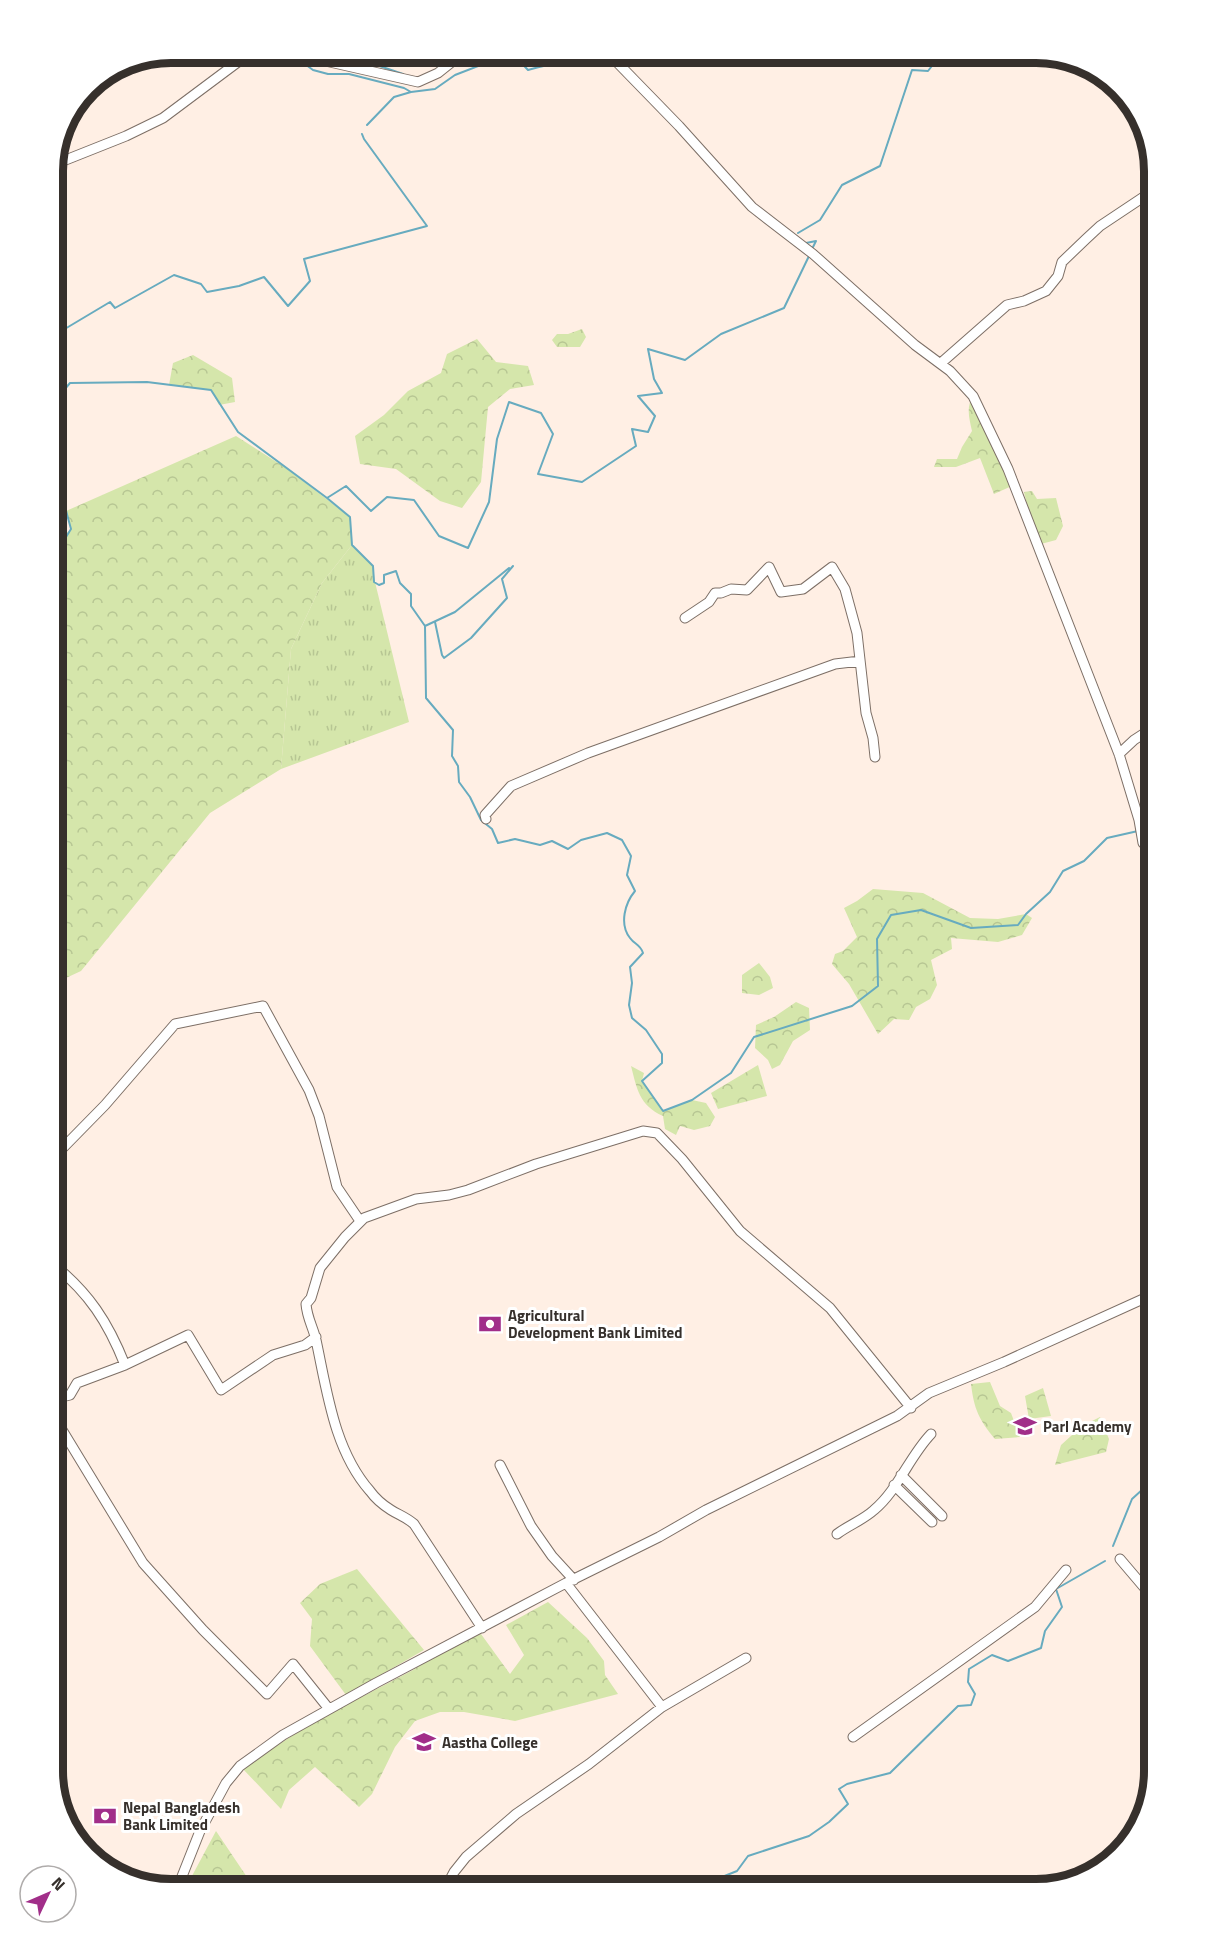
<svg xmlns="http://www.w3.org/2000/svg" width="1207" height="1942" viewBox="0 0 1207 1942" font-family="'Titillium Web',sans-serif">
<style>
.grass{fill:url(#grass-tufts)}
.forest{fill:url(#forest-crowns)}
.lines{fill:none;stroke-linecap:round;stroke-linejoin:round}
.stream{stroke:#67abbf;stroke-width:2}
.minor-casing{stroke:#7d6f66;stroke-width:11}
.minor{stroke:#fff;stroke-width:9}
.labels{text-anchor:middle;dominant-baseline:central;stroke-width:6;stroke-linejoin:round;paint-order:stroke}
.poi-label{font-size:15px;font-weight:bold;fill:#36302c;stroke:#fff;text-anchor:start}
.rim{fill:none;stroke:#36302c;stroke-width:8}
</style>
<defs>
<pattern id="grass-tufts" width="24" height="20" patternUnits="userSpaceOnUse" patternTransform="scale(1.5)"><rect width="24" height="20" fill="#d5e6ab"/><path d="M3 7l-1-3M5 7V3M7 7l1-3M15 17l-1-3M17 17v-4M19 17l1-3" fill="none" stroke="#b7c693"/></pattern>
<pattern id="forest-crowns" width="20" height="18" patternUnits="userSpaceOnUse" patternTransform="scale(1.5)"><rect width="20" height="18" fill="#d5e6ab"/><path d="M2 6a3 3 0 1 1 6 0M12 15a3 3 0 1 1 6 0" fill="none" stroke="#b7c693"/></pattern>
</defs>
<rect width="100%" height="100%" fill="#ffefe4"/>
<!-- grass -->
<path class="grass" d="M352 545 373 566 375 582 409 722 281 769 291 649 322 583Z"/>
<!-- forest -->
<path class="forest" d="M582 329 586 337 580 347H557L552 340 557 334H568Z
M477 339 496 362 528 366 534 385 510 389 488 407 481 482 462 508 440 501 396 469 360 464 355 436 384 415 408 391 441 373 447 354Z
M193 355 232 378 235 402 219 405 211 390 169 385 173 363Z
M973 396 1014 485 994 494 980 458 956 467H934L937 459H957L962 447 972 431C969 418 966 407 973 396Z
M236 436 286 468 350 517 352 545 322 583 291 649 281 769 210 813 81 971 53 984V545L71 529 66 511Z
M1032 491 1037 499 1056 498 1063 526 1056 540 1041 544 1031 522 1024 492Z
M873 889 923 893 970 918 998 919 1026 914 1032 918 1022 935 998 942 951 938 952 949 931 960 937 985 930 999 916 1007 909 1020 894 1019 878 1034 849 984 832 964 835 954 843 951 857 937 844 908 857 901Z
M759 963 770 977 773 988 759 995 742 993V975Z
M796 1002 809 1008 810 1030 793 1041 780 1065 772 1069 768 1060 755 1048 756 1025 774 1017Z
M758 1065 767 1096 718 1109 711 1093Z
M631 1066 644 1073 642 1081 663 1111 692 1100 706 1103 715 1117 710 1126 694 1130 680 1126 676 1135 665 1129 663 1116C639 1105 637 1089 631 1066Z
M990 1382 1000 1406 1011 1413 1020 1437 995 1439C979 1420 974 1409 971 1384Z
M1043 1388 1051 1416 1029 1419 1025 1396Z
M1100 1417 1109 1439 1106 1452 1055 1465 1061 1445 1082 1426Z
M357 1569 424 1650 346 1695 310 1646 312 1619 300 1603 320 1584Z
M548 1602 587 1638 604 1661 605 1675 618 1694 515 1721 464 1712H440L415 1721 395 1747 372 1794 359 1807 315 1767 289 1790 281 1809 242 1768 312 1723 413 1670 449 1647 481 1634 510 1674 524 1655 506 1625Z
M216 1831 255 1889H185Z"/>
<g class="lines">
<!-- stream -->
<path class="stream" d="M290 53 313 70 328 74H349L404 88 411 92 435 89 455 75 512 53 528 70C549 64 571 61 592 53
M321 53 356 58 403 74
M367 125 394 97 411 92
M798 233 820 220 842 185 880 166 912 70 928 71 942 53
M806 243 816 241 811 251
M53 336 110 302 115 308 174 275 201 284 207 292 239 286 264 277 288 306 310 281 304 259 427 226 364 139 362 134
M1149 375 1154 374
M53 403 70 383 147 382 211 390 238 432 327 498 346 486 371 511 387 497 414 500 439 536 468 548 489 502 497 439 509 402 541 413 553 434 538 474 582 482 636 446 632 429 648 432 655 416 638 396 662 393 654 379 648 349 685 360 721 334 784 308 809 256
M327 498 350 517 352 545 373 566 374 582 379 585 384 583V575L396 571 400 583 411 594V606L425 626 426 698 453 730 452 756 458 766 459 782 470 797 481 820 492 829 498 843 515 839 540 845 552 841 568 849 581 840 607 833 622 840 631 856 627 875 635 891C625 903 619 924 630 938 635 945 640 944 643 953L630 967 632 983 629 1005 632 1018 646 1030 662 1054V1063L642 1081 663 1111 692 1100 731 1073 754 1037 852 1006 878 986 877 939 891 915 921 910 971 928 1018 925 1026 914 1050 892 1063 871 1084 861 1107 838 1138 831
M53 558 71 529 53 463
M435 622 442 655 444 658 471 638 507 598 502 579 513 566
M425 626 455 612 509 568
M1144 831H1154
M1113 1546 1132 1499 1154 1479
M704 1889 722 1877 737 1871 748 1856 809 1836 829 1822 848 1804 839 1789 847 1784 890 1773 958 1706 971 1705 975 1694 968 1682 969 1669 992 1655 1008 1661 1041 1648 1045 1631 1062 1607 1056 1589 1105 1561"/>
<!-- minor casing -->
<g class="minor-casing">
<path id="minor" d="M309 53 321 60 418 82 438 73 463 53
M608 53 679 126 752 207 813 254 915 345 950 371 973 396 1008 469 1119 754 1139 820 1143 843 1154 851
M53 165 126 136 163 118 250 53
M941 363 1007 305 1024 301 1046 291 1058 276 1062 262 1086 239 1100 226 1154 190
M685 618 709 602 715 593H721L731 589 747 590 769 567 781 592 803 589 832 567 845 589 857 633 866 713 873 738 875 757
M1119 754 1134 740 1154 727
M486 819 485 815 511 786 588 753 835 664 860 661
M53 1158 105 1105 175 1024 263 1006 309 1090 319 1116 337 1187 360 1221
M53 1264C89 1293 108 1322 125 1365
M53 1399 70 1395 77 1383 125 1365 188 1335 221 1390 273 1355 305 1345 316 1337
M53 1415 143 1563 203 1630 267 1694 293 1664 329 1709
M500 1465 531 1526 552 1556 574 1580
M901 1475 942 1516
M894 1485 932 1522
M837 1534C849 1525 863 1520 874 1510 898 1490 909 1457 931 1434
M1120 1559 1154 1599
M566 1583 662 1707
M482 1628 414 1524C406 1517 399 1515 391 1510 383 1505 375 1498 370 1491 334 1450 327 1391 316 1340 313 1327 307 1318 306 1304L311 1298 320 1268 345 1237 364 1218 416 1199 449 1195 468 1190 536 1164 643 1131 657 1133 682 1159 740 1231 830 1308 911 1408
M853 1737 1035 1607 1066 1570
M177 1889 200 1831 226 1783 240 1766 283 1735 376 1683 566 1583 659 1537 706 1510 897 1416 929 1393 1004 1362 1154 1294
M445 1889 454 1872 466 1857 516 1814 589 1764 662 1707 746 1658"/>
</g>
<!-- minor -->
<use href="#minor" class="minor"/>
</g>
<!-- icons -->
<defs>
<g id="bank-bare" transform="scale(1.8)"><path d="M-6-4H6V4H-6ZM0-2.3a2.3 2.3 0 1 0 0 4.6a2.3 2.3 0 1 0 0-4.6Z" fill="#a12e89" stroke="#fff" stroke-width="2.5" paint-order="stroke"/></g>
<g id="school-bare" transform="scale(1.8)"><path d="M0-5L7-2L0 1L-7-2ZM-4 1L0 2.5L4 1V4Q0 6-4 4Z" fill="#a12e89" stroke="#fff" stroke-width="2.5" paint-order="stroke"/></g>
</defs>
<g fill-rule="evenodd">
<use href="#bank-bare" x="490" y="1324"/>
<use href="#school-bare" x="1025" y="1426"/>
<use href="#school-bare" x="424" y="1742"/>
<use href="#bank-bare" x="105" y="1816"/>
</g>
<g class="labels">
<!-- poi labels -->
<g class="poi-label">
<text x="508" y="1315">Agricultural<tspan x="508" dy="17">Development Bank Limited</tspan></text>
<text x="1043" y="1426">Parl Academy</text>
<text x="442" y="1742">Aastha College</text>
<text x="123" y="1807">Nepal Bangladesh<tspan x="123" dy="17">Bank Limited</tspan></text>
</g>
</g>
<!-- crop -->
<path d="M0 0H1207V1942H0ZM171 63H1036A108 108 0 0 1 1144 171V1771A108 108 0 0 1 1036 1879H171A108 108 0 0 1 63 1771V171A108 108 0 0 1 171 63Z" fill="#fff" fill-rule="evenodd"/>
<path class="rim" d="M171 63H1036A108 108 0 0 1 1144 171V1771A108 108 0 0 1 1036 1879H171A108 108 0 0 1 63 1771V171A108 108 0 0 1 171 63Z"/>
<!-- north arrow -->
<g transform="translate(48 1894) rotate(46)"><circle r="28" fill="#ffffff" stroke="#afacab" stroke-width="1.5"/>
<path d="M0-4.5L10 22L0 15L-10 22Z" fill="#a12e89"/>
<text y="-9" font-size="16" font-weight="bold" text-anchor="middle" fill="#36302c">N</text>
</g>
</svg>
